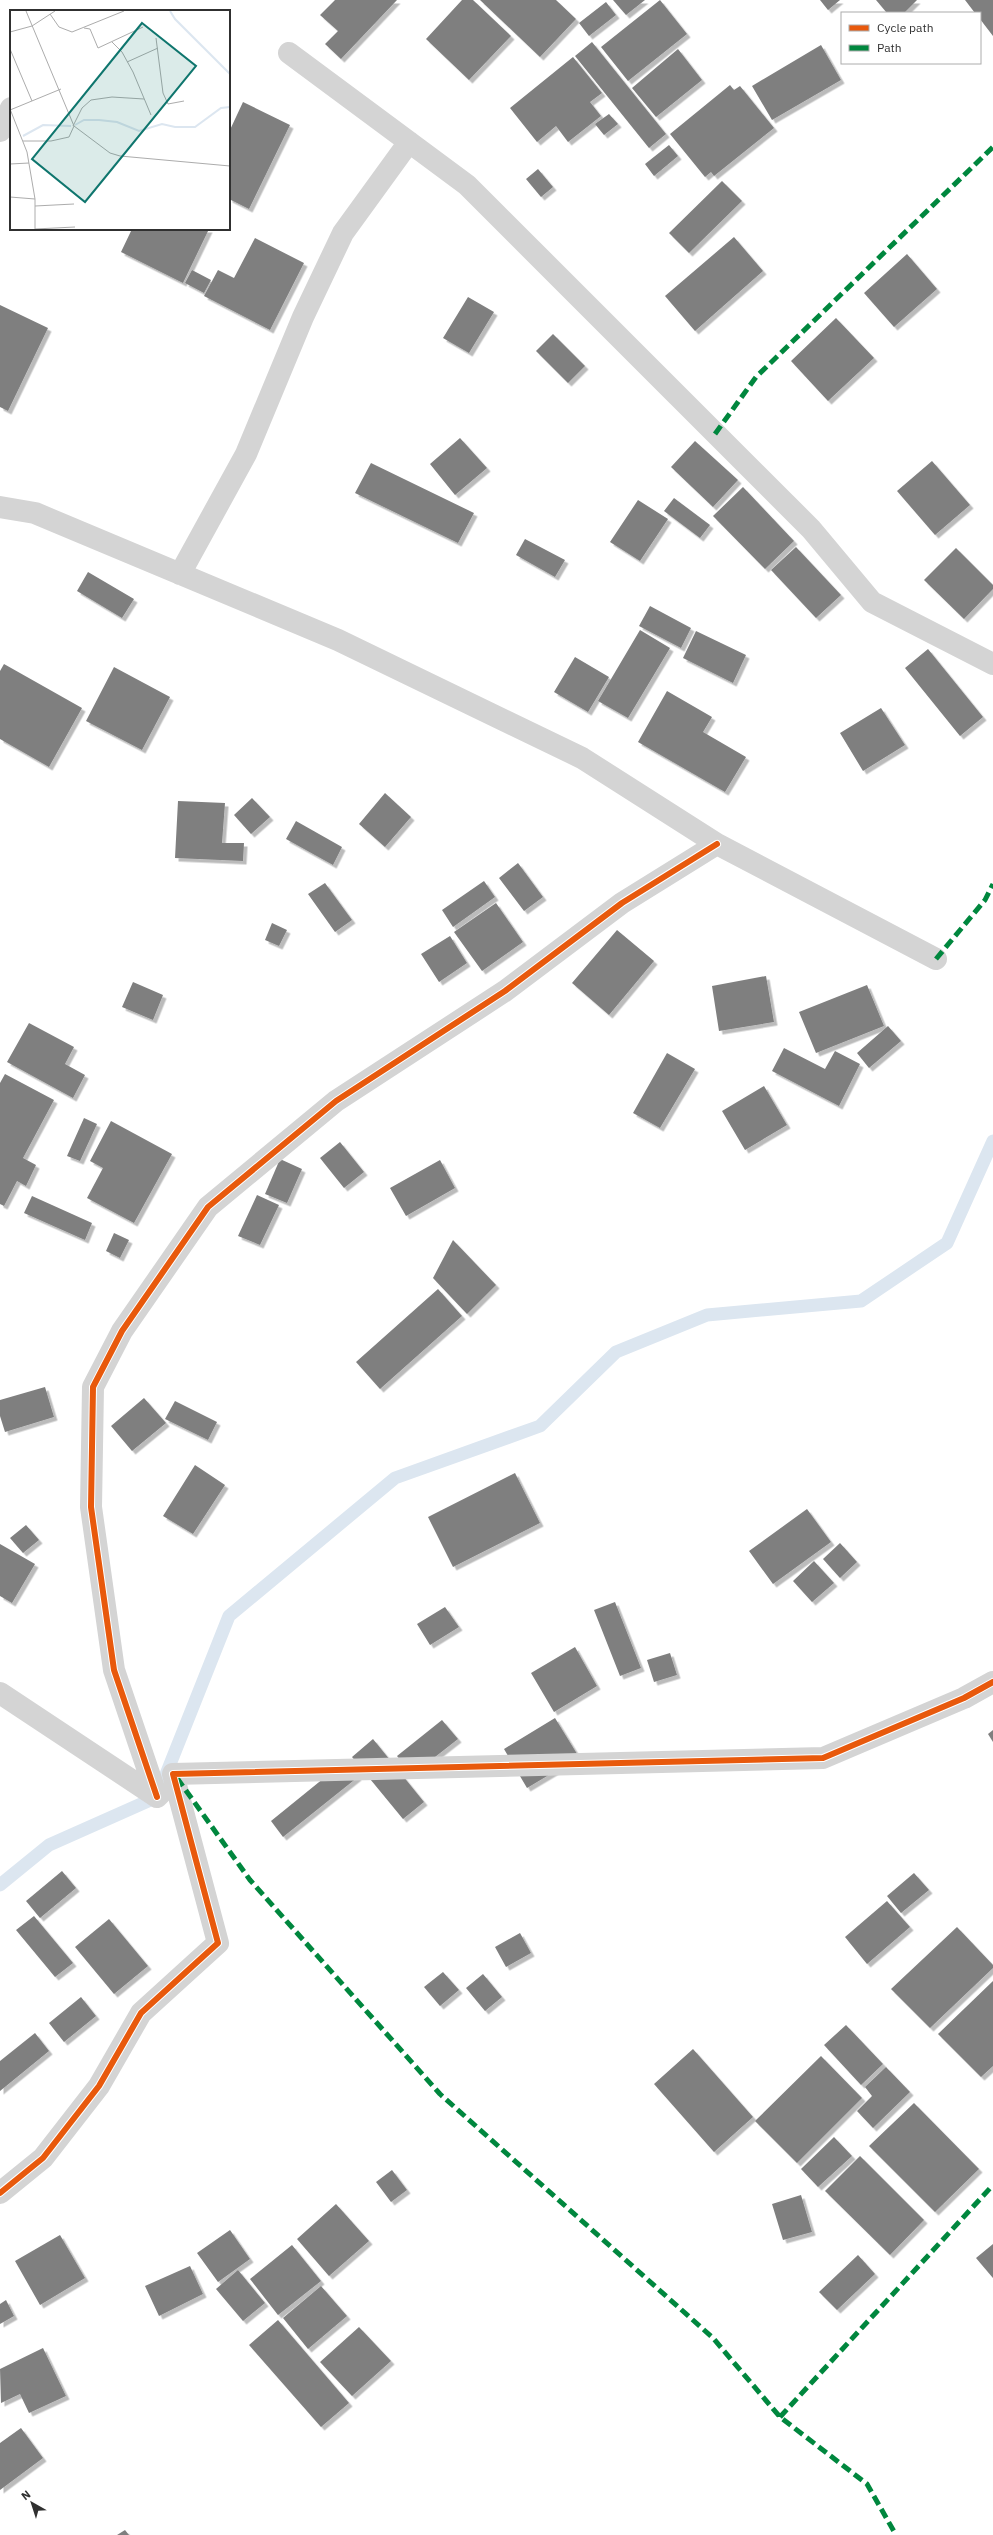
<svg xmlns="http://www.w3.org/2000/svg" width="993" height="2535" viewBox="0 0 993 2535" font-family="'IBM Plex Sans',sans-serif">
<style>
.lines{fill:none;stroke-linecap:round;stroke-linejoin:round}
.stream{stroke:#dce6f0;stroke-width:13}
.building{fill:#7f7f7f;filter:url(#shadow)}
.street{stroke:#d4d4d4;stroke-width:22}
.quiet{stroke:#00873e;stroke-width:5;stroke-dasharray:10 5;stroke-linecap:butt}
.cycleway-casing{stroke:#fff;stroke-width:8}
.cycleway{stroke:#e8590c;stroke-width:6}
.inset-river{fill:none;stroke:#dce6f0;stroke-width:2}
.inset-road{fill:none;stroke:#acacac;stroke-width:1}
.view{fill:#0f766e;fill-opacity:0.15;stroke:#0f766e;stroke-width:2}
.inset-edge{fill:none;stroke:#303030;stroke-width:2}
</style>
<defs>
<filter id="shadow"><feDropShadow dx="3.5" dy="3.5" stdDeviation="0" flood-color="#0004"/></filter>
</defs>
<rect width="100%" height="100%" fill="#fff"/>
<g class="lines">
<!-- stream -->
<path class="stream" d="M0 1885 49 1845 157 1797 229 1616 395 1478 540 1426 616 1352 707 1315 861 1301 947 1243 993 1141"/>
</g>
<!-- building -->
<path class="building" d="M335 0H397L341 59 325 44 338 31 320 15Z
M462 0H473L511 36 469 80 426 39Z
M480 0H556L576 19 540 57Z
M613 0H645L626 15Z
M660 0 687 34 628 81 601 47Z
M820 0H840L828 10Z
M876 0H917L904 13H887Z
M965 0H993V36L980 19V13H975Z
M606 2 616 15 589 36 579 23Z
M592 42 666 134 649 148 575 56Z
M821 45 841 80 772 120 752 86Z
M678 49 702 80 656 117 632 88Z
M573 57 602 93 590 102 601 116 568 142 556 126 537 142 510 108Z
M730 85 734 90 740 86 774 128 714 176 711 172 705 177 670 134Z
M243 102 290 125 249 209 229 199V132Z
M609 114 618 124 604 135 595 124Z
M669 145 678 156 654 176 645 164Z
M538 169 553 187 541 197 526 179Z
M722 181 742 201 689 253 669 233Z
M132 229H209L183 283 121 252Z
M734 237 763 271 695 331 665 296Z
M255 238 304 263 270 330 204 296 218 270 234 278Z
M907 254 937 289 894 327 864 293Z
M192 270 211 280 204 293 185 283Z
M468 297 494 312 469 353 443 338Z
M0 305 48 328 8 411 0 407Z
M836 318 874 358 828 401 791 361Z
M553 334 585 366 568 383 536 351Z
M460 438 487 468 455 495 430 464Z
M695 441 738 480 713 507 671 467Z
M932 461 970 505 935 535 897 491Z
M371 463 474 513 458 543 355 493Z
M743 487 794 541 765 569 713 516Z
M674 498 710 525 700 538 664 511Z
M638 500 668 519 640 561 610 542Z
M525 539 565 560 555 577 516 555Z
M796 547 841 595 816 618 771 570Z
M956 548 993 585V589L964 619 924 580Z
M88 572 134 599 122 618 77 591Z
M650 606 691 628 681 648 639 626Z
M640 630 670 648 628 718 598 701Z
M696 631 746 655 733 683 683 658Z
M928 649 983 717 960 736 905 668Z
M575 657 609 677 588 712 554 692Z
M4 664 82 708 49 767 0 739V671Z
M114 667 170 697 142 750 86 721Z
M667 691 712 717 703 732 746 757 725 792 638 742Z
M881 708 905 745 863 771 840 733Z
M385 793 411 817 385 847 359 824Z
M252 798 270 817 251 834 234 815Z
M178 801 225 803 222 843H244L243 861 175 858Z
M296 821 342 847 333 865 286 839Z
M518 863 543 897 524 911 499 878Z
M484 881 495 897 453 927 442 910Z
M325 883 352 920 335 932 308 894Z
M496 903 523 942 482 971 454 932Z
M272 923 287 930 279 946 265 940Z
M617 930 654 961 609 1015 572 983Z
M450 936 467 963 439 982 421 954Z
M766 976 774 1022 719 1031 712 986Z
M133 982 163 995 153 1020 122 1007Z
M867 985 884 1026 816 1053 799 1012Z
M29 1023 74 1047 65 1064 85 1075 73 1098 7 1062Z
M888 1026 901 1041 869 1068 857 1053Z
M784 1048 825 1069 835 1051 860 1064 839 1106 772 1071Z
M667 1053 695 1069 660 1128 633 1113Z
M5 1074 54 1100 23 1158 36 1165 26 1186 17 1181 4 1206 0 1204V1083Z
M764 1086 787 1125 745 1150 722 1111Z
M84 1118 97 1124 80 1161 67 1156Z
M111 1121 172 1154 134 1223 87 1198 103 1168 90 1161Z
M340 1142 364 1172 344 1188 320 1158Z
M280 1159 302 1169 287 1203 265 1194Z
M440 1160 455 1188 406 1216 390 1188Z
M257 1195 279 1205 260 1245 238 1236Z
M32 1196 92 1223 85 1240 24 1213Z
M114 1233 129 1240 120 1258 106 1251Z
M453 1240 496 1285 467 1314 433 1278Z
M438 1289 462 1316 380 1389 356 1362Z
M45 1387 54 1417 5 1432 0 1416V1400Z
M144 1398 166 1423 132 1451 111 1426Z
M175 1401 217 1422 208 1440 165 1419Z
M195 1465 225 1485 193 1534 163 1516Z
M515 1473 540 1523 453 1567 428 1517Z
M807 1509 831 1542 773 1584 749 1551Z
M26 1525 39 1540 23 1553 10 1538Z
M840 1543 857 1562 840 1578 823 1559Z
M0 1544 35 1564 12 1603 0 1596Z
M814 1561 834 1583 812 1602 793 1581Z
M615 1602 641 1668 620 1676 594 1610Z
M445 1607 459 1627 430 1645 417 1624Z
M575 1647 597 1686 554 1712 531 1673Z
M670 1653 677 1675 654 1682 647 1660Z
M555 1718 579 1757 527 1788 504 1749Z
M442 1720 458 1739 412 1775 397 1756Z
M993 1730V1742L988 1734Z
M373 1739 424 1802 403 1819 352 1757Z
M345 1761 358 1777 283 1837 271 1821Z
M62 1871 76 1888 40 1918 26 1901Z
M914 1873 929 1890 901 1913 887 1896Z
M887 1901 910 1927 867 1964 845 1937Z
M34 1916 73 1963 55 1977 16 1930Z
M109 1919 148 1966 114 1994 75 1947Z
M957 1927 993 1965V1968L930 2028 891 1989Z
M520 1933 531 1953 506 1967 495 1947Z
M443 1972 459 1990 440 2006 424 1987Z
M483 1974 502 1997 485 2011 466 1988Z
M993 1981V2066L981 2077 938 2034Z
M81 1997 96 2016 64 2042 49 2023Z
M846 2025 883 2064 861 2085 824 2045Z
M35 2033 49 2051 0 2091V2061Z
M693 2049 753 2117 714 2152 654 2084Z
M821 2056 862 2098 797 2163 755 2121Z
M886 2067 910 2092 873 2128 857 2111 872 2096 865 2087Z
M914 2103 979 2169 935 2212 869 2146Z
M834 2137 852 2156 818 2187 801 2169Z
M860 2156 924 2220 890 2255 825 2191Z
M392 2170 407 2190 391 2202 376 2182Z
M801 2195 812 2232 783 2240 772 2204Z
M336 2204 369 2241 329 2276 297 2239Z
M230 2230 250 2259 218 2282 197 2253Z
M60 2235 85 2278 40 2305 15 2261Z
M993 2244V2278L976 2258Z
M292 2245 321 2281 278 2315 250 2279Z
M858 2255 875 2274 837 2310 819 2292Z
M190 2266 203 2294 159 2316 145 2286Z
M238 2270 265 2303 243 2321 216 2289Z
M321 2286 347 2316 308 2349 283 2318Z
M6 2300 14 2316 0 2324V2304Z
M278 2320 349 2403 321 2427 249 2345Z
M359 2327 391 2361 352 2396 320 2362Z
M43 2348 66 2396 29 2413 20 2394 1 2403 0 2369Z
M21 2428 43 2458 0 2490V2443Z
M125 2530 129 2535H117Z"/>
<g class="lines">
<!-- street -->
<path class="street" d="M289 53 467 185 811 529 872 602 993 664
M0 131 11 108
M0 507 35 513 338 640 582 758 717 844 936 959
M180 574 246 454 303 317 343 233 409 142
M0 1693 157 1797 160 1794
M157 1797 114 1670 91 1507 93 1387 122 1331 208 1207 336 1101 505 991 622 903 717 844
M0 2193 43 2158 99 2086 141 2013 218 1943 173 1774 823 1758 964 1698 993 1682"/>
<!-- quiet -->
<path class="quiet" d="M715 434 756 377 993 147
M936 959 985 900 993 884
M177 1778 250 1880 440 2094 713 2338 780 2417 867 2484 896 2535
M780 2417 993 2185"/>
<!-- cycleway casing -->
<g class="cycleway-casing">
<path id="cycleway" d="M157 1797 114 1670 91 1507 93 1387 122 1331 208 1207 336 1101 505 991 622 903 717 844
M0 2193 43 2158 99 2086 141 2013 218 1943 173 1774 823 1758 964 1698 993 1682"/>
</g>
<!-- cycleway -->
<use href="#cycleway" class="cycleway"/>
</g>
<!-- overview -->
<g transform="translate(10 10)">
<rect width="220" height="220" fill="#fff"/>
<path class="inset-river" d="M160 1 165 9 220 64M65 115 74 110H89L107 112 129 121 152 114 165 117H185L211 98 220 97M13 126 33 115 61 116"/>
<path class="inset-road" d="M16 1 64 116M40 4 49 17 62 22 114 1M74 18 80 19 88 38 133 17M0 22 22 16 45 1M146 28 153 83 158 94 174 91M102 32 112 42 123 62 141 105M0 39 22 91M117 52 148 38M0 99 17 142 25 189V219M0 100 51 79M63 116 72 98 81 90 102 87 134 89M13 131H41L59 127 64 116 100 143 110 146 220 156M0 154 19 153M0 187 25 189M25 196 64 194M25 219 65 217"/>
<path class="view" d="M132 13 186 56 75 192 22 149Z"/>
<rect width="220" height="220" class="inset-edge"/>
</g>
<!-- legend -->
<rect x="841" y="12" width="140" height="52" fill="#ffffff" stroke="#acacac"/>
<rect x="849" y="25" width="20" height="6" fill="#e8590c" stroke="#acacac"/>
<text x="877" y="32" font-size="12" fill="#303030">Cycle path</text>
<rect x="849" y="45" width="20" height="6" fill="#00873e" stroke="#acacac"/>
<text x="877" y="52" font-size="12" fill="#303030">Path</text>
<!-- north arrow -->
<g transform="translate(32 2503) rotate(321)" stroke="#ffffff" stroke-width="3" paint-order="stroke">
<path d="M0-3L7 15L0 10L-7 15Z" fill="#303030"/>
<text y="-6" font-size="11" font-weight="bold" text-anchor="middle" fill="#303030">N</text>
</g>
</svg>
